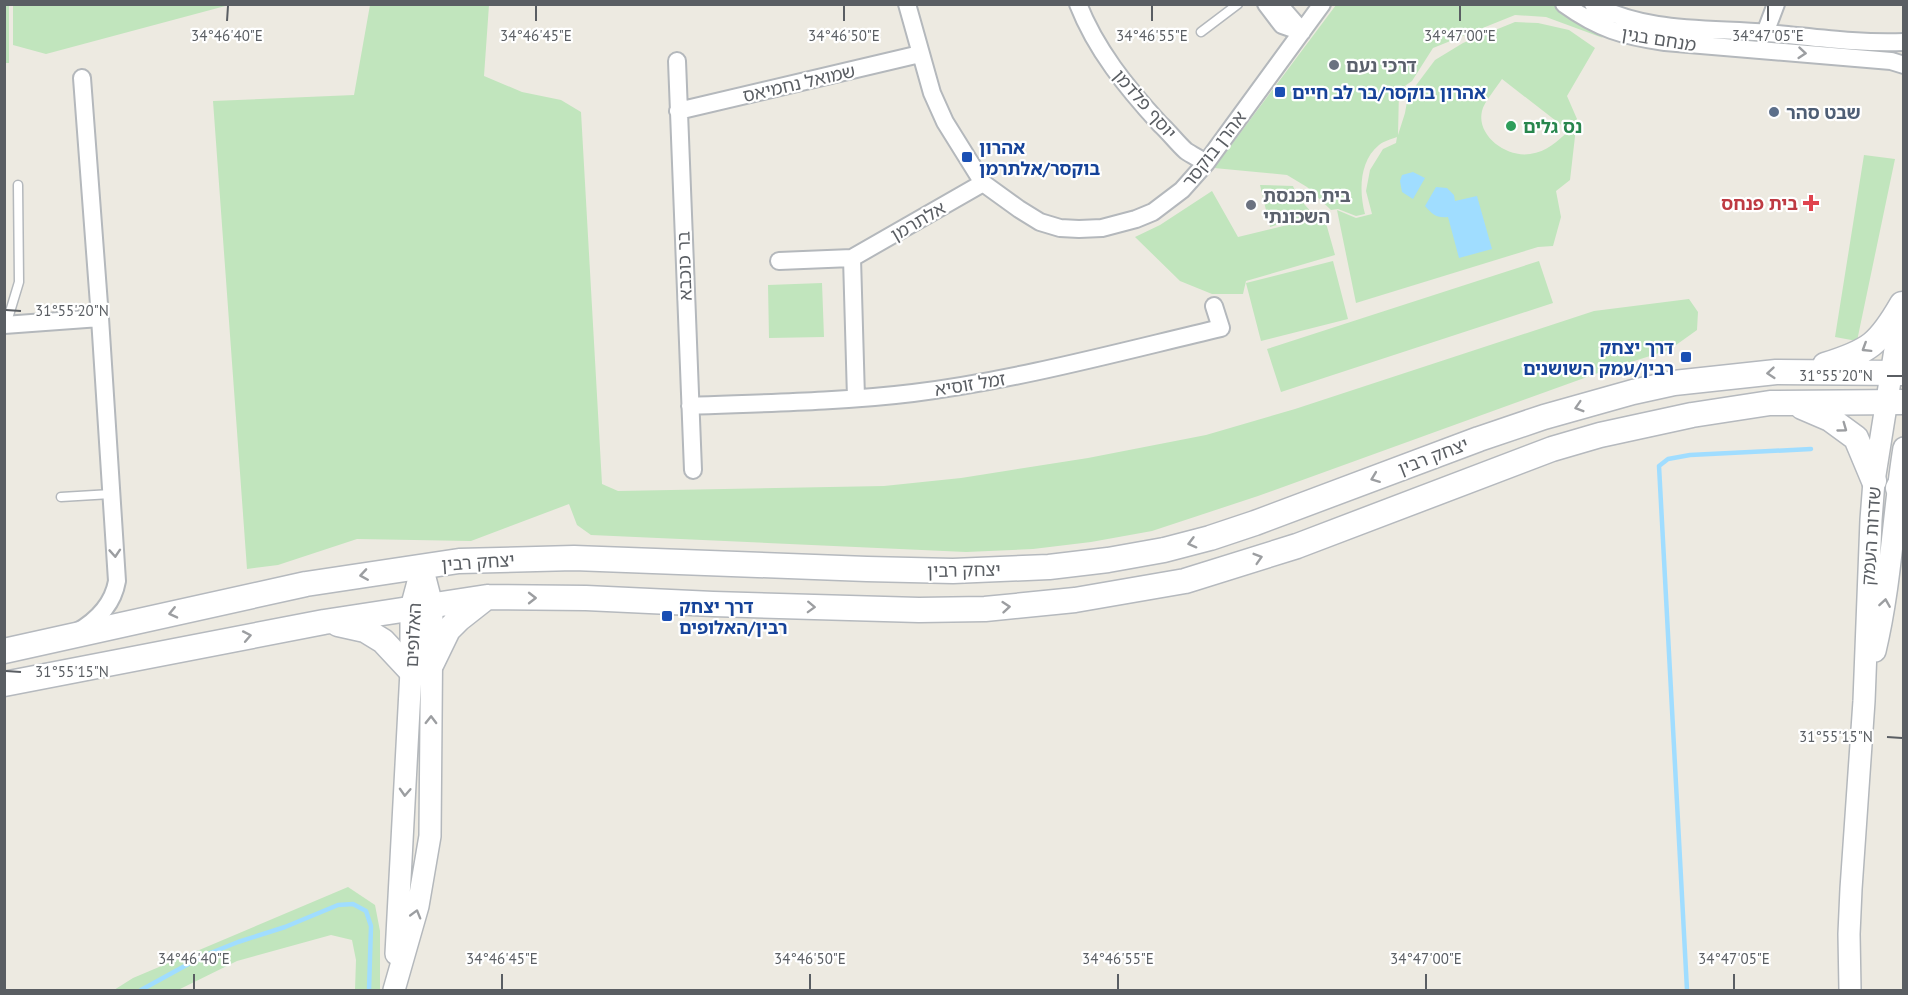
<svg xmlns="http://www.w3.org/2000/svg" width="1908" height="995" viewBox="0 0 1908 995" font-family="'PT Sans','Noto Sans Hebrew',sans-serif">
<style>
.green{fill:#c1e5bd;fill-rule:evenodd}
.water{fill:#a0ddff}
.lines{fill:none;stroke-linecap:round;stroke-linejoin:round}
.stream{stroke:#a0ddff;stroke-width:4.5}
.service-casing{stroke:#b4b8bc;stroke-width:11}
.minor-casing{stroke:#b4b8bc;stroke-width:20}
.tertiary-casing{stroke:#b4b8bc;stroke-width:24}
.secondary-casing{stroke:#b5b9be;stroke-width:27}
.service{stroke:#fff;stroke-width:8}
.minor{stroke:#fff;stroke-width:16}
.tertiary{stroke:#fff;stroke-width:21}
.secondary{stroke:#fff;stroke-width:24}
.oneway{stroke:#9c9ea1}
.ticks{fill:none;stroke:#5a5e63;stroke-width:2}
.worship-dot{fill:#6b7280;stroke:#fff;stroke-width:2}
.transit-dot{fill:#1a4fb4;stroke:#fff;stroke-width:2}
.service-dot{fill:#5c6f8a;stroke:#fff;stroke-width:2}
.leisure-dot{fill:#2e9e5b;stroke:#fff;stroke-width:2}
.health-dot{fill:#e0444e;stroke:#fff;stroke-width:2}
.labels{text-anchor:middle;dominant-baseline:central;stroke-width:4.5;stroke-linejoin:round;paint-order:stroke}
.street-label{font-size:18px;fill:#5a5e63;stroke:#fff}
.worship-label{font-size:18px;font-weight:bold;fill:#5b616d;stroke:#fff;text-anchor:start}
.transit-label{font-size:18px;font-weight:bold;fill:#164399;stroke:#fff;text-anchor:start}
.service-label{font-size:18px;font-weight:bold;fill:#4e5e75;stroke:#fff;text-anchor:start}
.leisure-label{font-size:18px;font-weight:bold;fill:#27864d;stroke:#fff;text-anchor:start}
.health-label{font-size:18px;font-weight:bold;fill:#be3a42;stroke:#fff;text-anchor:end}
.ticks-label{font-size:15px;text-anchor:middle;fill:#5a5e63;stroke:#fff;stroke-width:4.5;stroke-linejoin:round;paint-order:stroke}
</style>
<rect width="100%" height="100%" fill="#edeae1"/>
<!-- green -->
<path class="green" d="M4 5H9V63H5Z
M13 5V4L229 5 46 54 13 45Z
M370 5H489L484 76 522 92 561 100 581 112 602 484 618 491 884 486 961 478 1088 458 1206 435 1295 409 1594 311 1689 299 1698 312 1697 330 1669 350 1612 368 1258 496 1152 531 1091 542 1033 549 966 552 591 535 577 525 569 504 471 541 357 539 278 565 247 569 213 101 354 95Z
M1336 5H1554L1603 38 1546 17 1515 15 1433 48 1412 81 1399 90 1398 135 1405 113 1408 96 1435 60 1463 43 1515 22 1538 23 1569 30 1595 48 1567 96 1577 119 1570 180 1556 191 1561 217 1553 246 1538 247 1356 303 1337 210 1356 218 1372 214 1366 191 1370 170 1383 149 1396 143 1397 137C1392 139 1384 141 1379 145 1359 161 1359 192 1365 214L1356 216 1338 209 1331 210 1307 187 1287 175 1214 168ZM1502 79 1569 131C1557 141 1547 152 1530 154 1507 158 1476 136 1482 111 1484 102 1497 87 1502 79Z
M1864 155 1895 159 1857 341 1835 337Z
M1260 185 1293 186 1297 196 1313 214 1270 227Z
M1212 191 1238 237 1324 216 1335 255 1246 281 1243 294H1212L1180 281 1135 237 1160 225Z
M1333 261 1348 319 1261 341 1246 283Z
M1539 261 1553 303 1281 392 1267 349Z
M822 283 824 337 769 338 768 285Z
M348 887 375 905 380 931V990H355L356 960 352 940 331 935 237 961 178 990H114L133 978Z"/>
<!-- water -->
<path class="water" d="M1413 172 1425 178 1413 199 1402 192 1400 181 1402 175Z
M1436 187 1447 188 1454 195 1455 201 1477 196 1492 249 1459 258 1448 217C1436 218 1433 215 1425 206Z"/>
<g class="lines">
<!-- stream -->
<path class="stream" d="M141 990 203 956 238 942 285 927 338 905 353 904 366 911 371 926 369 990
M1687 990 1659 466 1668 459 1690 455 1811 449"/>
<!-- service casing -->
<g class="service-casing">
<path id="service" d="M1201 32 1238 4
M6 325 19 282 18 185
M61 497 111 494"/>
</g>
<!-- minor casing -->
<g class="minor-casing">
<path id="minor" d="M907 4 932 93 945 122 983 183 1019 209 1040 222 1060 228 1079 229 1102 228 1136 219 1153 212 1182 190 1206 163 1322 4
M1078 4C1096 50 1127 88 1160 124 1169 132 1177 143 1186 151 1192 155 1200 159 1206 163
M1266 4 1282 25 1302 32
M1277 4 1282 8 1302 31
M1564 4C1599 29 1623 36 1665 42L1891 61 1904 65
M1593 4C1645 33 1709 28 1767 33 1812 37 1858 44 1904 42
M1765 33 1776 4
M677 61 693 470
M678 111 920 54
M779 261 852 258
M4 325 100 318
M856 398 852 258 983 183
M690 406C764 403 839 402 913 393 1017 380 1119 352 1221 328L1214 306
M77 632C96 621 113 604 117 581L100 318 82 78"/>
</g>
<!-- tertiary casing -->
<g class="tertiary-casing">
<path id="tertiary" d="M1875 651C1891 584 1893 516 1904 448
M396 954 411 671V608L422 567
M394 990 418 906 430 836 432 605 422 566
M1850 990 1849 934 1851 889 1864 701 1871 520 1874 481 1902 306"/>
</g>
<!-- secondary casing -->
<g class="secondary-casing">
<path id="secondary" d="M1825 365C1870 351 1879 344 1902 304
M1802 407 1830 419 1856 438 1874 481
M1898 488 1904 478
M338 624 365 630 383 641 411 671
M4 651 306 584 459 561 574 558 867 569 953 571 1049 567 1108 560 1164 550 1210 538 1255 523 1479 439 1544 417 1633 392 1674 383 1776 372 1904 373
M432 663 448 630 459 619 487 597
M4 684 324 622 487 597 586 598 713 604 919 610 985 609 1075 600 1185 581 1297 546 1552 449 1600 435 1692 415 1770 403 1904 402"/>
</g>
<!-- service -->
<use href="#service" class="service"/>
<!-- minor -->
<use href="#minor" class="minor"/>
<!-- tertiary -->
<use href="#tertiary" class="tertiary"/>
<!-- secondary -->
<use href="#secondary" class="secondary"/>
</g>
<!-- one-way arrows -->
<defs><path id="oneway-chevron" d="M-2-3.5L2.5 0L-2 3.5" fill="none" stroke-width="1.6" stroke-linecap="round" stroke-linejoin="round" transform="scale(1.5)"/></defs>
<g class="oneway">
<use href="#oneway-chevron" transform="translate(1802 53) rotate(5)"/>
<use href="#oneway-chevron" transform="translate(1866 348) rotate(148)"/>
<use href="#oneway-chevron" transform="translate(1771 373) rotate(175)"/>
<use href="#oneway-chevron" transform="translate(1579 407) rotate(163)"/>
<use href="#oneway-chevron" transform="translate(1843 428) rotate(36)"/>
<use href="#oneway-chevron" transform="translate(1375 478) rotate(159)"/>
<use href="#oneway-chevron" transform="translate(1192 543) rotate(165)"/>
<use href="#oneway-chevron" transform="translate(115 553) rotate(86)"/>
<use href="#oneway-chevron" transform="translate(1258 558) rotate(-17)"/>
<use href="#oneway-chevron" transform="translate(364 575) rotate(171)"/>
<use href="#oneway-chevron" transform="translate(532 598)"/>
<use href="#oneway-chevron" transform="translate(1885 603) rotate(-81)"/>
<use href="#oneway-chevron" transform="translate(811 607) rotate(2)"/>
<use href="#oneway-chevron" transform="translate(1006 607) rotate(-5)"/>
<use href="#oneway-chevron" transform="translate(173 613) rotate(167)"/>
<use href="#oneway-chevron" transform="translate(247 636) rotate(-11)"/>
<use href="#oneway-chevron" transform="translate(431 720) rotate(-89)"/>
<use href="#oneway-chevron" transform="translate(405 792) rotate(93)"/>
<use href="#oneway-chevron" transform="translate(416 914) rotate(-74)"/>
</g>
<!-- ticks -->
<path class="ticks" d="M227 21 228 6M536 21V6M844 21V6M1152 21V6M1460 21V6M1768 21V6M6 310 21 311M1887 376H1902M6 671 21 672M1887 737 1902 738M194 989V974M502 989V974M810 989V974M1118 989V974M1426 989V974M1734 989V974"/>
<!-- markers -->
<g class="worship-dot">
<circle cx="1334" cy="65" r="6"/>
<circle cx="1251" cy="205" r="6"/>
</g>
<g class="transit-dot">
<rect x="1274" y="86" width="12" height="12" rx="3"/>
<rect x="961" y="151" width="12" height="12" rx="3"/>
<rect x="1680" y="351" width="12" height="12" rx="3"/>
<rect x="661" y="610" width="12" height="12" rx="3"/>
</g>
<circle class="service-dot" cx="1774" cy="112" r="6"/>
<circle class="leisure-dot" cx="1511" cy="126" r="6"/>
<path class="health-dot" d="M1808 194h6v6h6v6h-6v6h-6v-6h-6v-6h6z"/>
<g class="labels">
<!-- street labels -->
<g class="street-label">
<text transform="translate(1659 39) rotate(9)">מנחם בגין</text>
<text transform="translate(799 83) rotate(-13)">שמואל נחמיאס</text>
<text transform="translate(1145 104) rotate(49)">יוסף פלדמן</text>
<text transform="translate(1214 149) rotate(-52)">אהרן בוקסר</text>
<text transform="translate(918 221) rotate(-30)">אלתרמן</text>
<text transform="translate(684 266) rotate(-92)">בר כוכבא</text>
<text transform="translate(970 384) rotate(-9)">זמל זוסיא</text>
<text transform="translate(1433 456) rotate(-21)">יצחק רבין</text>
<text transform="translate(1871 536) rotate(-86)">שדרות העמק</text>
<text transform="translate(478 562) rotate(-4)">יצחק רבין</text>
<text transform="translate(964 570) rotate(-1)">יצחק רבין</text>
<text transform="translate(413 635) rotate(-87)">האלופים</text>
</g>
<!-- worship labels -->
<g class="worship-label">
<text x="1346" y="65">דרכי נעם</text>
<text x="1263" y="195">בית הכנסת<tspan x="1263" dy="21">השכונתי</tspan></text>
</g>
<!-- transit labels -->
<g class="transit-label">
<text x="1292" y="92">אהרון בוקסר/בר לב חיים</text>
<text x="979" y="147">אהרון<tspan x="979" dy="21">בוקסר/אלתרמן</tspan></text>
<text x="1674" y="347" text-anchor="end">דרך יצחק<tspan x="1674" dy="21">רבין/עמק השושנים</tspan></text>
<text x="679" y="606">דרך יצחק<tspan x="679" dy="21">רבין/האלופים</tspan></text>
</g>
<!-- service labels -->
<g class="service-label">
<text x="1786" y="112">שבט סהר</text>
</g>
<!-- leisure labels -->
<g class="leisure-label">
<text x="1523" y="126">נס גלים</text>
</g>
<!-- health labels -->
<g class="health-label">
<text x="1798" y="203">בית פנחס</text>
</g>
</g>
<g class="ticks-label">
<text x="227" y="41">34°46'40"E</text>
<text x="536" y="41">34°46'45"E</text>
<text x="844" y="41">34°46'50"E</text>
<text x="1152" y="41">34°46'55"E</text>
<text x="1460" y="41">34°47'00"E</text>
<text x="1768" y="41">34°47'05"E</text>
<text x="72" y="316">31°55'20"N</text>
<text x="1836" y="381">31°55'20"N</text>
<text x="72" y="677">31°55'15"N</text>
<text x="1836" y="742">31°55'15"N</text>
<text x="194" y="964">34°46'40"E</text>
<text x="502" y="964">34°46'45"E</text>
<text x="810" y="964">34°46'50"E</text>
<text x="1118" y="964">34°46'55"E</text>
<text x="1426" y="964">34°47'00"E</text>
<text x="1734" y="964">34°47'05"E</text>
</g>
<!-- border -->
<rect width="1908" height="995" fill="none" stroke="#5a5e63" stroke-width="12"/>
</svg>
